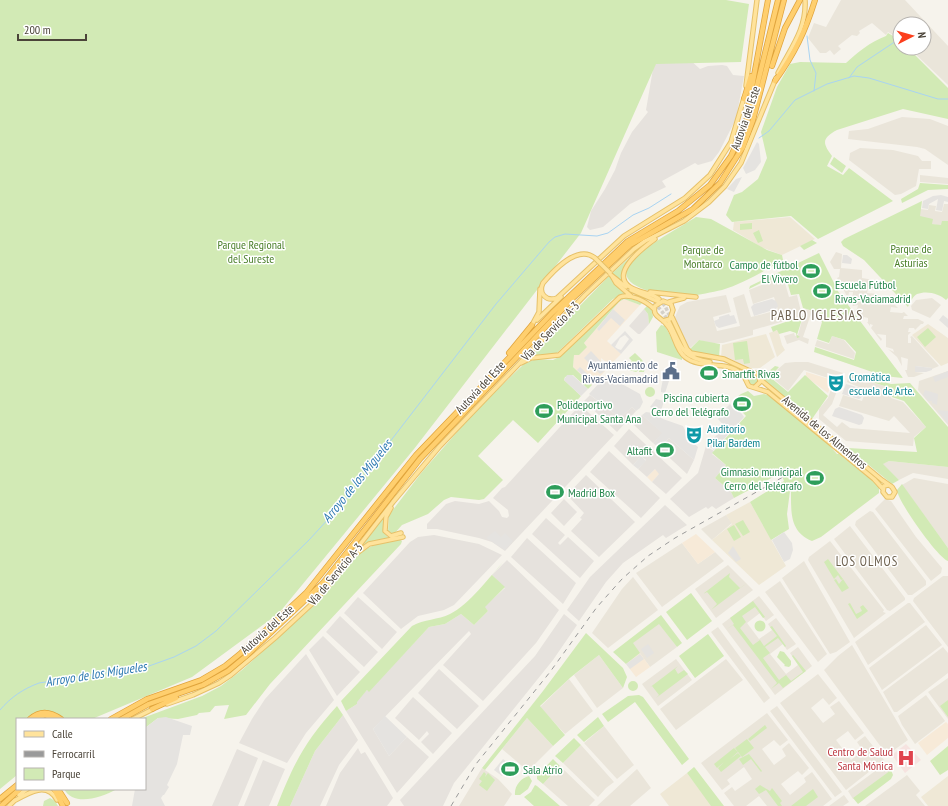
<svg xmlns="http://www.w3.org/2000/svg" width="948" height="806" viewBox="0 0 948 806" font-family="'PT Sans Narrow',sans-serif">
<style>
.residential{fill:#eae5da}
.commercial{fill:#f7ead8}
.industrial{fill:#e6e2dd}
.education{fill:#efe8d6}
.medical{fill:#f6e3e0}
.green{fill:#d2eab5}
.parking{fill:#e5e3e0;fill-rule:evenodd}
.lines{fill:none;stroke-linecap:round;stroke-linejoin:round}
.stream{stroke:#a9d4f2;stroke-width:1}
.major-tunnel{stroke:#d4d0c8;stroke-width:3.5;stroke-dasharray:3.5 2;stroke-linecap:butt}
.major-casing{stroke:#e6c16a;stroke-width:5.5}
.highway-casing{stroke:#e0a43c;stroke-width:6}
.major{stroke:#ffe39c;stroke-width:3.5}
.highway{stroke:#ffcf6e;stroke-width:4.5}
.rail{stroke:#9a9a9a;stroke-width:1;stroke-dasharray:5 5;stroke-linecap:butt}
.major-bridge-casing{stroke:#e6c16a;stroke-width:5.5;stroke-linecap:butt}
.major-bridge{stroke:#ffe39c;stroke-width:3.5}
.labels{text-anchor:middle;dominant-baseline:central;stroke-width:3;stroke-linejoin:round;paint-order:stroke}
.street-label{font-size:12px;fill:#4b4439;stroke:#fff}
.park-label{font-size:12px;fill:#4a7f2a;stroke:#fff}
.leisure-label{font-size:12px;fill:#27864d;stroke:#fff;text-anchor:start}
.service-label{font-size:12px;fill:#4e5e75;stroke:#fff;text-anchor:end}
.culture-label{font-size:12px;fill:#0d838f;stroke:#fff;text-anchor:start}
.health-label{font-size:12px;fill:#be3a42;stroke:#fff;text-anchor:end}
.water-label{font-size:13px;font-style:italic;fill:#2e7ab2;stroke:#fff}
.neighbourhood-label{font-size:13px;letter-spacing:1px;fill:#6e6250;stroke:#fff}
.quarter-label{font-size:14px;letter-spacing:1px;fill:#6e6250;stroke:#fff}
</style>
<rect width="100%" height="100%" fill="#f6f3ec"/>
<!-- residential -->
<path class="residential" d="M841 0H905L948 46V85L909 48H924V24H900V39L888 32 886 35 872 23 859 31 860 33 857 36 852 35 838 46 841 49 834 55 830 50 826 53H820L808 38 814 23 826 27Z
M902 117 930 119 948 126V165L925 149 917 147 848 139 849 131 868 129Z
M860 148 893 150 918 156 922 161H931V169H919L916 186 901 194 895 195 849 160 850 153Z
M920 175 948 178V184L920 182Z
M944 204H948V222L942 226 932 224 919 216 920 209 928 210 929 205 936 206 935 211 942 212Z
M836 252 842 254 841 268 862 270V278L874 280 875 288H868L867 293 878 294 879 299 883 300V302L894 304 898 308 891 307 890 312 902 313 904 312 908 316H904L903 319H918L924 322 923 324H921L915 330 914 328H909L908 332H911L908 335V343H911V338L910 337 912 336 939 366 932 369V368L915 366V372L924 373 914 377H908L905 370H907L908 359 901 357 902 366 897 357 888 349 894 352 893 349 886 347V335L877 334 882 339 881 341 871 328 873 325 870 324V326L867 322H868V318L864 317V319L856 309H857L858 305 853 306 850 302 852 301 853 292H849L848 298 837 278 839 277 840 269H834L830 262Z
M776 279 778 284 785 283 789 297 797 295 802 316 753 330V335L723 343H711L699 340 689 349 676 320 675 317 680 306 687 302 726 295 731 312 713 317 717 331 740 326 733 298 744 294 751 317 778 310 774 297 753 304 749 290Z
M932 298 941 305 930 318 912 310 911 306 916 300Z
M805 309 812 311 803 337 809 339 808 344 799 340 787 344 784 336 794 333 795 336 798 335Z
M832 336 844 340 855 353 854 359 815 346 817 340 829 344Z
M795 362H808L843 373 840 382 804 370 788 391 770 376 785 363Z
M948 371V425L918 390 919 381Z
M849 375 894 389 891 398 903 402 926 427 914 437 913 446 846 441 819 419V409L828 398 832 386 838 388 832 404 823 415 837 427 842 422 850 428 910 433 894 416 889 421 839 406 843 395 862 401 866 390 847 382Z
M889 461 948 467V479L913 473 899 480 882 464Z
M914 478 948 484V548L902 485Z
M885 499 891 501 916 537 942 568 941 573 931 581 875 509Z
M870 511 873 512 926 581V585L912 595H908L855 525 856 521Z
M726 515 732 523 712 540 701 529Z
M850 526 905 598V600L890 611 887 610 834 539Z
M830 541 884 610 883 612 886 613 854 638 808 560 809 557Z
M682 543 698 564 715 552 724 561 662 607 636 573Z
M804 561 850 642 836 652 830 654 782 578Z
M728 565 753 590 716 618 695 589Z
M943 576H948V647L913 601 914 598Z
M633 577 658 610 608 648 592 633 622 589Z
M780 581 827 654 818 662 765 592Z
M759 596 774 615 766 621 760 613 747 623 759 639 772 630 768 624 776 618 796 644 787 650 783 644 770 654 786 674 798 665 790 653 798 647 812 666 775 695 722 624Z
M908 603H910L925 622 868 665 855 642Z
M659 623 677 647 650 667 632 643Z
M926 625 942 645 882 690 869 668Z
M718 627 770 698 764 703 711 632Z
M852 645 908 740 887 755 824 670 838 656Z
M943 647 948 653V673L897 712H894L883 692Z
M599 655 623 688 597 708 574 675Z
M676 659 692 680 658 706 642 684Z
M726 659 743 680 676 730 660 709Z
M818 674 837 698 829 705 823 698 811 708 823 723 835 714 830 707 839 701 864 733 855 740 848 731 836 740 851 760 863 751 857 742 865 736 884 760 846 790 780 703Z
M948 678V719L928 692Z
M569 679 593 711 565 734 540 707Z
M926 695 945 721 915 744 902 725 898 716Z
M777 706 842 792 835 797 770 711Z
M767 713 788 740 780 746 774 740 762 749 774 765 786 756 782 749 789 743 809 768 802 775 798 771 781 784 790 795 806 782 804 778 812 772 832 799 823 806H767L759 796 746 806H734L724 793 732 787 735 791 752 779 744 767 727 780 730 784 722 790 701 763Z
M527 718 553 746 528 771 502 749Z
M604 726 634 765 617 779 584 743Z
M581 745 614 782 606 788 598 797 563 763Z
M886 763 891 770 853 799 848 791Z
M560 766 595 800 589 806H568L543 784Z
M482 768 498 779 512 794 504 806H459Z
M637 769 651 788 630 806H597Z
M907 775 920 791 916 795 925 806H865Z
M844 795 849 802 843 806H829Z"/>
<!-- commercial -->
<path class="commercial" d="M624 299 640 305 607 341 621 354 610 365 601 358V361L608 368 592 385 573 367 574 355 587 347 584 343 619 302Z
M806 372 839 382V384L837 386 831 385 828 393 806 377Z
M655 469 660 473 652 482 647 477Z
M696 534 715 552 698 564 682 543Z
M640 653 650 667 636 677 626 664Z
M946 722 948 724V738L927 755 918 743Z"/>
<!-- industrial -->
<path class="industrial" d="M655 57 689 59 700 69 708 66 722 65 727 66 733 75 744 76 736 119 719 152 712 161 698 165 695 163 662 181 666 187 630 204 603 227 590 230 587 227 591 211 605 189 615 170 621 153 632 132 648 112 646 110Z
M644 309 648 314 649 324 640 334H638L629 326Z
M590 395 620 418 632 407 636 411 617 432 584 401Z
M580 405 614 435 505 551 492 542 479 538 437 529H427V524L446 504 455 501 479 504 489 501 499 511 502 517 507 518 509 516 508 510 493 498 502 488 505 487Z
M642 415 663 433 653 443 634 425Z
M629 429 682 478 666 494 652 482 659 474 655 469 647 477 638 469 646 460 641 456 633 465 614 446Z
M669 438 694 460 687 474 659 448Z
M706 446 714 451 712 454 726 465 715 478 731 492 734 498 716 509 712 506 708 509 706 507 689 517 670 499 698 473Z
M609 451 660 498 641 518 590 472Z
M586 475 635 522 599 557 571 531 582 519 580 518 584 513 567 495Z
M564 499 577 512 564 526 551 513Z
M665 505 687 525 666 538 663 535 623 563 606 582 579 621 567 610 590 577Z
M546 518 565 535 558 543 560 545 568 537 594 561 580 578 532 534Z
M434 535 479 544 502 555 454 605 444 610 418 616 401 629 363 593 410 542 418 537Z
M527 538 576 583 563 604 511 557Z
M507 560 559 610 536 643 483 701 443 665 471 634 469 631 373 729 389 756 407 737 429 757 397 793 346 711 357 704 356 702 367 690 369 691 429 627 445 624 461 614 474 625 488 611 484 607 505 588 492 575Z
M358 597 397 632 382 649 344 613Z
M564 614 577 625 553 660 454 783 443 806H404L400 800 535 656Z
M340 616 378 652 364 667 326 632Z
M323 636 360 672 337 696 309 650Z
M306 654 334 700 306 733 287 763 239 743 252 719 265 699Z
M439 669 479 706 457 729 418 693Z
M413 697 452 733 433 754 421 742 429 734 427 731 419 740 395 718Z
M343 715 358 740 339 765 320 806H290L315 751Z
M358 748 361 754 365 752 393 798 387 806H326L340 773Z
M237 749 258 758 238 806H212Z
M263 760 285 769 269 806H244Z"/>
<!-- education -->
<path class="education" d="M790 217 815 239 782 255 761 247 733 230 734 222Z
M928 324 948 338V363L941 366 912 335Z
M778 330 782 345 785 350 777 357 769 333Z
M766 334 775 357 760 368H748L731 359 721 357 722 345Z
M750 502 786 566 759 585 712 540 732 524 726 515Z
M687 773 711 805V806H669L660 794Z
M948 776V806H928L921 797Z"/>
<!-- medical -->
<path class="medical" d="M906 744 921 760 905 773 892 755Z"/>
<!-- green -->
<path class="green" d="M0 0H726L749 4 741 62 656 64 581 233 414 449 279 613 192 677 92 719H17V775L0 789Z
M888 33 900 40V48H908L948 88V119L903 109 837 130C822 138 822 143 832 156L827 166 843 175 849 168 893 201 818 239 791 216 732 222 726 215 734 195 742 192 758 179 767 158 761 132 777 87 790 64 800 62 846 63C858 52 870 42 886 36Z
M834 157 846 166 842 173 830 164Z
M920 183 948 185V189L928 190 902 203 901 199 918 189Z
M922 201 920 216 933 219 932 224 941 225 942 221H948V298L946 300C940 294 927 290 917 294 913 296 910 302 908 307L864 260 843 246 841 242 844 239Z
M696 217 711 219 767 250 782 255 783 260C764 271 744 283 722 290 712 292 699 295 689 296 676 297 618 291 627 268 635 251 679 228 696 217Z
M752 223V229L740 230V224Z
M759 230 763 241 758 243 753 233Z
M812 240 817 243 804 250 800 246Z
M637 251 623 268 621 281 615 275 611 278 625 294 613 299 557 353 529 358 609 276Z
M819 253 839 293 903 378 884 376 814 352 815 347 854 360 856 352 845 340 832 336 829 343 817 339 822 322 813 311 803 308 799 294 791 295 787 281 779 282 778 278 765 281 749 289 750 286Z
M627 297 642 303 640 305 624 299 619 302 584 343 587 347 579 355H574L573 367 592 385 588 389 573 375 565 377 564 380 581 396 538 443 513 420 478 456 503 480 484 499 479 500 451 497 444 500 428 514 402 525 394 534 388 532 389 515 422 472 479 407 524 364 536 359 553 360 559 357 617 301Z
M648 305 652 309 653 317 649 324 648 314 644 309Z
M803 316 797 335 800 337 797 338 796 333 790 331 779 334 777 330 773 332 771 327Z
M661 325 665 326 682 357V360L657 352 656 332Z
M928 328 936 337 925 347 917 337Z
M699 340 720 344 719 357 696 354 689 350Z
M747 341 750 363 744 364 743 359 735 360 733 343Z
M635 353C641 359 647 362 644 372H639V370L636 372 629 370 628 364 632 361 629 358Z
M775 366 779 367 770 377 788 392 805 375 828 396 812 419 763 380V376Z
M851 373 891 384 910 383 948 427V467L889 461 883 464 899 480 892 484 848 448 917 452 914 438 926 427 904 401 892 397 894 389 850 375Z
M747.5 380a5.5 5.5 0 1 1 11 0a5.5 5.5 0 1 1-11 0Z
M645 392a5 5 0 1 1 10 0a5 5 0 1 1-10 0Z
M748 391 754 396 764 394 771 396 829 445 837 454H839L879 486V493L821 537 812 541C790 532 791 513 791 492L790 491 787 514 789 529 771 540 750 502 784 481 781 473 734 498 731 492 715 478 726 465 712 453 746 416 732 401 741 394Z
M902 484 948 548V561C937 557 897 500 897 490Z
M384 516 383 532 389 538 363 545Z
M743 520 750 532 743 536 735 524Z
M734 525 741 537 734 541 727 529Z
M399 539 402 541 401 544 270 684 246 715 224 719 229 705 215 706 210 712 199 713 197 715 178 719 158 718 145 728V719H140L202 696 221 686 242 670 319 601 359 554C371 544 384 542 399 539Z
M828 559 843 579 841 580 838 575 834 579 824 562Z
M505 560 492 575 505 587 485 607 488 611 474 625 461 614 445 624 429 627 369 692 367 690 357 702V704L346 711 341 701 412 626C424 619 438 620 450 614 469 605 490 576 505 560Z
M730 573 729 577 740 588 747 583 711 610 717 604 707 592 703 594Z
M836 579 839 584 843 579 849 588 842 592 834 580Z
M691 593 712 621 687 640 666 612Z
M753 601 765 617 763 618 755 607 742 616 746 622 740 628 753 645 760 640 764 646 777 636 770 627 772 626 786 646 785 647 778 638 765 647 770 653 763 658 779 680 786 675 791 681 803 672 792 656 793 655 806 671 783 688 779 683 771 689 777 683 733 625 726 630 734 624 730 618Z
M850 603 856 614 862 611 860 607 863 605 868 611 857 619 848 604Z
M661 615 682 643 677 647 659 624 633 643 640 653 626 664 613 652Z
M754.5 626a5.5 5.5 0 1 1 11 0a5.5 5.5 0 1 1-11 0Z
M586 633 623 668 627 677 623 688 599 655 571 677 540 706 565 735 553 746 527 718 485 770 482 768 543 691Z
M708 634 724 656 695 678 679 656Z
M780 651 784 652 791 661V665L789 667 784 666 785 665 777 657Z
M678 666 675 669 678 674 684 670 688 674 656 698 659 695 652 686 649 688Z
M628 686a5 5 0 1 1 10 0a5 5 0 1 1-10 0Z
M628 696 639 695 643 697 689 759 682 765 635 702 608 722 602 714Z
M948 700V717L940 706Z
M337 706 343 715 315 751 290 806H277C294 763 305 741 337 706Z
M598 717 604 726 584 742 577 735Z
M765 725 767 728 750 741 748 739Z
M574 738 581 745 563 763 555 756Z
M747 739 754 748 742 757 735 748Z
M948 746V770L940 775 930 761Z
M734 748 738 752 730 759 738 753 741 756 721 772 718 768 724 762 717 768 714 764Z
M749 754 762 771 761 772 751 759 743 765 739 759Z
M553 759 560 766 543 784 537 779V776Z
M694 767 695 768 724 806H711L687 773Z
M891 770 893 775 891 779 858 804 853 798Z
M484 772 486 774 485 777 488 773 495 780 487 791 479 785 482 781 479 779Z
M529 776 532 781 528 789 520 795H515C514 786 521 778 529 776Z
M535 785 537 786 560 806H534L524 797 531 792Z
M760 785 770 791 772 788 782 801 780 803 782 806H778L766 790 759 794 755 789Z
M64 789H117C99 799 73 806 64 789Z
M813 789 818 797 806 806H791Z
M50 798 55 801 58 806H43L44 801Z"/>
<!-- parking -->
<path class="parking" d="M757 142 759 144 761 162 755 170 746 174 743 168Z
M742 177 734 192 727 189 736 179Z
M941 195 948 197V202L944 201 942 211 936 210 938 199 929 204 928 209 922 208 923 201 933 196Z
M843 255H847L852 259 851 264 842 263Z
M772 299 776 301 778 306 776 309 754 316 751 307 754 304Z
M613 309 625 320 620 326 611 318 599 331 597 329Z
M729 314 730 316 734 315 737 323 719 328 716 326 714 321 719 319V317Z
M943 315 948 319V328L939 320Z
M625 331 633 340 621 354 611 345ZM625 335 629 339 621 350 618 349 615 347 620 338Z
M591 351 607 368 602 373 600 374 584 358Z
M915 366 932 368V370L926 372H915Z
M580 367 593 379 590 382 577 370Z
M948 371V377L935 382 933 377Z
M567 375H572L588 389 581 396 564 380Z
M608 376 620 381 622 384 640 394 643 402 640 408 636 411 632 407 620 418 589 394 602 380Z
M663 379 669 381 665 393 661 392V389Z
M846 384 863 389 864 391 861 398 859 399 842 394Z
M925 390 938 394 937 405 932 403V401H928L925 397 923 395Z
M656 399 664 401 661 411 650 407Z
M730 404 734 408 736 406 744 417 714 450 707 445 725 427 718 419 721 416 719 415Z
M839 407 862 415 864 418 862 424 859 425 832 416 835 409Z
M938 410 948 411V424L938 411Z
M646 412 653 413 663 419 683 426 690 440 698 447 694 460 669 438 659 448 653 443 662 433 642 415Z
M641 456 646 461 638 469 633 465Z
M495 531 501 537 505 533 513 541 505 550 486 538Z
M784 532 792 543 793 550 790 559 784 562 772 540Z
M733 546 741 559 736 562 728 553Z
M648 644 654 653 647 658 641 649Z
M640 654 644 659 630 669 626 664Z
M385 716 407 737 389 756 373 729Z
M166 717 192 726 190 735H183L177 764 167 785 169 787 164 795H163L161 798 165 806H132L135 789H145V728L158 718Z
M503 759 511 765 502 776 494 770Z"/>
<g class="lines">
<!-- stream -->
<path class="stream" d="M807 36 810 60 816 73 814 91
M849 78 857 67 896 41
M759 138 769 131 795 100 827 84 854 76 869 78 938 99H948
M0 710C11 697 23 689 39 683L149 666 174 657 196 646 216 631 309 540 342 504 496 304 549 242 555 237 565 234 597 236 608 233 633 215 649 208 671 194"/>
<!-- major-tunnel -->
<path class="major-tunnel" d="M659 299 665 306 672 321
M654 303 661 310 669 322"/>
<!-- major casing -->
<g class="major-casing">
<path id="major" d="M778 73C790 49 807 29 805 0
M746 86 757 0
M655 239C644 247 609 273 630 287 639 293 650 292 659 299
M611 275 626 287
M612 276 616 283 631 296
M543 283C538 293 546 302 557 298L624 236 685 198 710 175 731 142 744 98
M543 283C554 270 578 244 595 258
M631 290 659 302
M650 292 696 297
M669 302 684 298
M672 317 687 349 691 353 724 359 752 372
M537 320 561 297
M663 321 670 319 673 310 671 304 663 301 655 306C652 318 662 317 667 325 675 334 675 349 685 357 701 370 725 360 741 373 746 377 746 382 749 386L768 392 874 479 883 489
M669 322C682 347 680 357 710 362
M532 325 539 312 540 289
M521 363 531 358 559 355 620 297C630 293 646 301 654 309
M746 378 752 372 759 375 760 382 755 387
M761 380 882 480 892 487 895 492 892 497H887L883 492 884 486 888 485
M391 508 386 517 385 531 391 536 401 533
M357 553 369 544 403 537
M167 704 193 695 219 683 231 675 275 638 315 601 331 582 393 502 440 446 585 295 634 249 645 241 684 221 709 202 725 186 741 163 776 78
M133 719 153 709
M19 795 27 789
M14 801C28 793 47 781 57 800
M9 806 15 800"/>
</g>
<!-- highway casing -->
<g class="highway-casing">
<path id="highway" d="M772 66 785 28 800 0
M775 81C795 53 805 32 815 0
M744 99 751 76
M748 108 768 0
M509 353 532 325
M152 709 176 698
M30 719C40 710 50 711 61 719
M35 719 45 715 55 719
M111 719 147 699 201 680 225 666 241 653 306 593 416 455 552 313 628 241 678 211 710 185 731 156 743 130 755 94 778 0
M122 719 149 704 203 685 228 671 245 657 323 583 420 459 574 297 630 245 693 209 720 183 743 147 753 120 784 0
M54 789 63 806
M58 789 67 803
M0 799 17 785
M1 806 20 789"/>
</g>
<!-- major -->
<use href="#major" class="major"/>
<!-- highway -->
<use href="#highway" class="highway"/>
<!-- rail -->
<path class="rail" d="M451 806 476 764 550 672 597 607 622 579 648 556 675 538 783 477"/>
<!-- major-bridge casing -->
<g class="major-bridge-casing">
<path id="major-bridge" d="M595 258 610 273"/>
</g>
<!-- major-bridge -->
<use href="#major-bridge" class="major-bridge"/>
</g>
<!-- icons -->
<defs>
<g id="stadium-bare" transform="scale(1.38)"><path d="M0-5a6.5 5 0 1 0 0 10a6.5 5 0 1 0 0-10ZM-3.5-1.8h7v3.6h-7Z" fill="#2e9e5b" stroke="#fff" stroke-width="2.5" paint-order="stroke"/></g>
<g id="civic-bare" transform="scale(1.38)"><path d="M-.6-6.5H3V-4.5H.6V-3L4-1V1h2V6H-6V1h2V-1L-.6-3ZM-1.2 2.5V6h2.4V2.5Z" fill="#5c6f8a" stroke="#fff" stroke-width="2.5" paint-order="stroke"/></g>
<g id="theatre-bare" transform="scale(1.38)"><path d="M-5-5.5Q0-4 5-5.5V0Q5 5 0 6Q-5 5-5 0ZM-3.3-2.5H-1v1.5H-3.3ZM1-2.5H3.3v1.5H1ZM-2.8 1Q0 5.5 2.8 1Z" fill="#0f9aa8" stroke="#fff" stroke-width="2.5" paint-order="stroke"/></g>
<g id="hospital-bare" transform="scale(1.38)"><path d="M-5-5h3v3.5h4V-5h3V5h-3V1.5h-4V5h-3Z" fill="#e0444e" stroke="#fff" stroke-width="2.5" paint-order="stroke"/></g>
</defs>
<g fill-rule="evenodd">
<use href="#stadium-bare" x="811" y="271"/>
<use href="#stadium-bare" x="822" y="291"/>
<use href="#civic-bare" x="671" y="371"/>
<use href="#stadium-bare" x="709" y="373"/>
<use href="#theatre-bare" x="836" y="383"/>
<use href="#stadium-bare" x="742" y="404"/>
<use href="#stadium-bare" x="544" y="411"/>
<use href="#theatre-bare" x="694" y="435"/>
<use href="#stadium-bare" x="665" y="450"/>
<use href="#stadium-bare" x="815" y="478"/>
<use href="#stadium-bare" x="555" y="492"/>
<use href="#hospital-bare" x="906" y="758"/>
<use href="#stadium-bare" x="510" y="769"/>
</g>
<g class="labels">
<!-- street labels -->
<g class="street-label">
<text transform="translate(745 118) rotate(-71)">Autovía del Este</text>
<text transform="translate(550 331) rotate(-46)">Vía de Servicio A-3</text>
<text transform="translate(480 387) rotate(-47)">Autovía del Este</text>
<text transform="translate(825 432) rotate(40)">Avenida de los Almendros</text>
<text transform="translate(335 574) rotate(-50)">Vía de Servicio A-3</text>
<text transform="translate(267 629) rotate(-42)">Autovía del Este</text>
</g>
<!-- park labels -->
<g class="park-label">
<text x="251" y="244">Parque Regional<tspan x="251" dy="14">del Sureste</tspan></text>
<text x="911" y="248">Parque de<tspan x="911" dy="14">Asturias</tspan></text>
<text x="703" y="249">Parque de<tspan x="703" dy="14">Montarco</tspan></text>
</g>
<!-- leisure labels -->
<g class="leisure-label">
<text x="798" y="264" text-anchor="end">Campo de fútbol<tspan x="798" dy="14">El Vivero</tspan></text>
<text x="835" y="284">Escuela Fútbol<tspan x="835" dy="14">Rivas-Vaciamadrid</tspan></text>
<text x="722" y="373">Smartfit Rivas</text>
<text x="729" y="397" text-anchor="end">Piscina cubierta<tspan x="729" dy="14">Cerro del Telégrafo</tspan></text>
<text x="557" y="404">Polideportivo<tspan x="557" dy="14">Municipal Santa Ana</tspan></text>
<text x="652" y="450" text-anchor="end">Altafit</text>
<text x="802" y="471" text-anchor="end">Gimnasio municipal<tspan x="802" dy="14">Cerro del Telégrafo</tspan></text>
<text x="568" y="492">Madrid Box</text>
<text x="523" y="769">Sala Atrio</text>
</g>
<!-- service labels -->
<g class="service-label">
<text x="658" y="364">Ayuntamiento de<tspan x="658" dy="14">Rivas-Vaciamadrid</tspan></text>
</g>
<!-- culture labels -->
<g class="culture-label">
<text x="849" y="376">Cromática<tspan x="849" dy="14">escuela de Arte.</tspan></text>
<text x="707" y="428">Auditorio<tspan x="707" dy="14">Pilar Bardem</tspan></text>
</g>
<!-- health labels -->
<g class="health-label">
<text x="893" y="751">Centro de Salud<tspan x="893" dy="14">Santa Mónica</tspan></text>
</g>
<!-- water labels -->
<g class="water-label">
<text transform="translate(357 481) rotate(-51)">Arroyo de los Migueles</text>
<text transform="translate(96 674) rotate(-9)">Arroyo de los Migueles</text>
</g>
<!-- neighbourhood labels -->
<g class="neighbourhood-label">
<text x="867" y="561">LOS OLMOS</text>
</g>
<!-- quarter labels -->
<g class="quarter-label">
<text x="817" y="315">PABLO IGLESIAS</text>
</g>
</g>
<!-- legend -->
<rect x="16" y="718" width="130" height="72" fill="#ffffff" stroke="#b7b4b0"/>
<rect x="24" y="731" width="20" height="6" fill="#ffe39c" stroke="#b7b4b0"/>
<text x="52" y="738" font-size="12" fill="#4b4439">Calle</text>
<rect x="24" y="751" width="20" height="6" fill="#9a9a9a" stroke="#b7b4b0"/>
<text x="52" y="758" font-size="12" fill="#4b4439">Ferrocarril</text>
<rect x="24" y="768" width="20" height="12" fill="#d2eab5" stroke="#b7b4b0"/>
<text x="52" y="778" font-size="12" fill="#4b4439">Parque</text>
<!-- north arrow -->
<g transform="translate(912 36) rotate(84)"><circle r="19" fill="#ffffff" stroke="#b7b4b0"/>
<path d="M0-3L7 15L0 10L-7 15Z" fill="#fc3f1d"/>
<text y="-6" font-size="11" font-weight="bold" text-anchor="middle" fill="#4b4439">N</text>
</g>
<!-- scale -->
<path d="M18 34v6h68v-6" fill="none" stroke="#4b4439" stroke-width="2"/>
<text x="24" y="34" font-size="12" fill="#4b4439" stroke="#ffffff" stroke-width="3" paint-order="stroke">200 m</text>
</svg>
